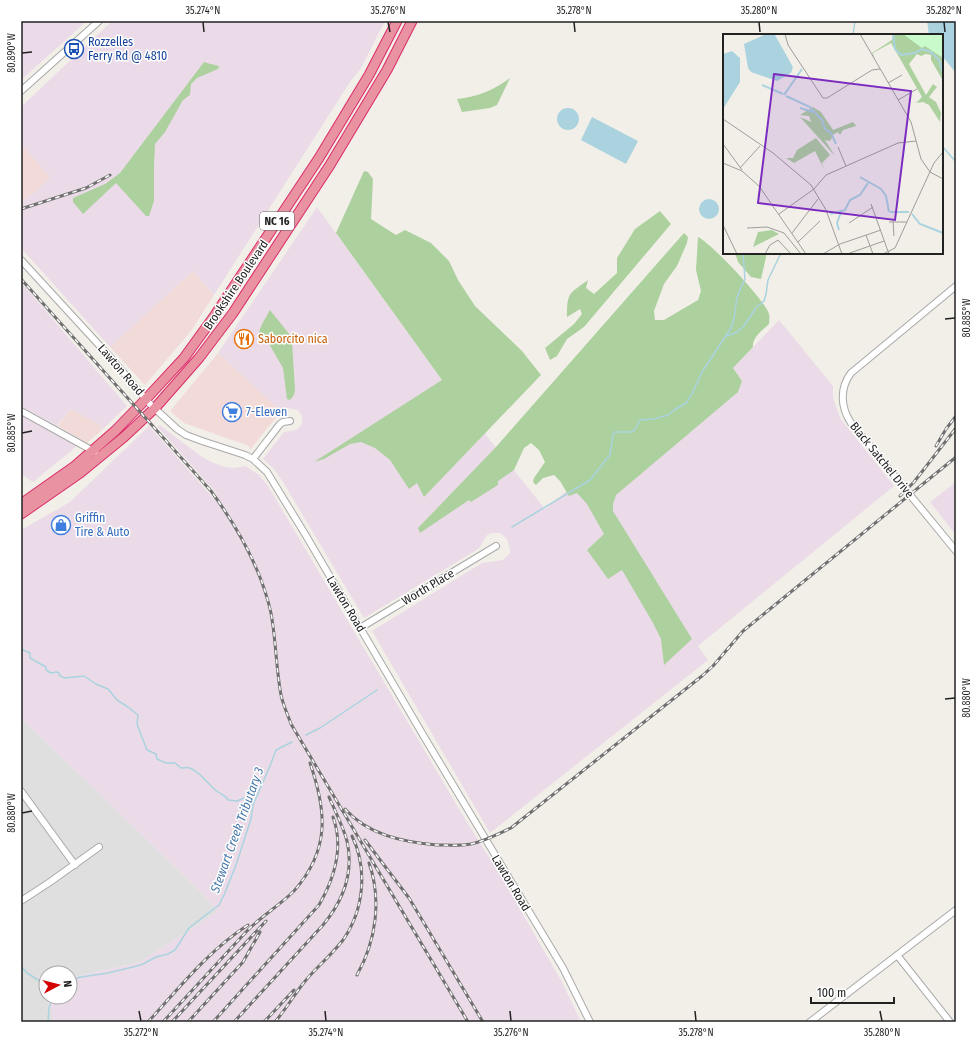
<svg xmlns="http://www.w3.org/2000/svg" width="977" height="1043" viewBox="0 0 977 1043" font-family="'Fira Sans Condensed',sans-serif">
<style>
.residential{fill:#e0dfdf}
.commercial{fill:#f2dad9}
.industrial{fill:#ebdbe8}
.forest{fill:#add19e}
.water{fill:#aad3df}
.lines{fill:none;stroke-linecap:round;stroke-linejoin:round}
.stream{stroke:#aad3df;stroke-width:1.5}
.minor-casing{stroke:#a9a9a9;stroke-width:8}
.highway-casing{stroke:#dc2a67;stroke-width:11}
.minor{stroke:#fff;stroke-width:6}
.highway{stroke:#e892a2;stroke-width:9}
.rail-casing{stroke:#707070;stroke-width:3}
.rail{stroke:#fff;stroke-width:1.5;stroke-dasharray:4.5;stroke-linecap:butt}
.ticks{fill:none;stroke:#222;stroke-width:1.5}
.labels{text-anchor:middle;dominant-baseline:central;stroke-width:3;stroke-linejoin:round;paint-order:stroke}
.shield{fill:#fff;stroke:#646464;stroke-width:1}
.shield-label{font-size:11px;font-weight:bold;fill:#222}
.transit-label{font-size:12px;fill:#164399;stroke:#fff;text-anchor:start}
.street-label{font-size:12px;fill:#222;stroke:#fff}
.food-label{font-size:12px;fill:#c56008;stroke:#fff;text-anchor:start}
.shop-label{font-size:12px;fill:#366cbe;stroke:#fff;text-anchor:start}
.water-label{font-size:13px;font-style:italic;fill:#4a7aab;stroke:#fff}
.inset-river{fill:none;stroke:#aad3df;stroke-width:2}
.inset-road{fill:none;stroke:#9f9d99;stroke-width:1}
.view{fill:#7b2cbf;fill-opacity:0.15;stroke:#7b2cbf;stroke-width:2}
.inset-edge{fill:none;stroke:#222;stroke-width:2}
.neatline{fill:none;stroke:#222;stroke-width:1.5}
.ticks-label{font-size:10px;text-anchor:middle;fill:#222}
</style>
<rect width="100%" height="100%" fill="#f2efe9"/>
<!-- residential -->
<path class="residential" d="M21 718 206 897 217 912 140 962 70 978V973H46V997H50L53 1022H21Z"/>
<!-- commercial -->
<path class="commercial" d="M21 144 50 177 35 192 21 202Z
M193 271 214 295 191 331 145 385 110 347Z
M218 353 281 411 250 450 249 446 184 423 170 411Z
M71 409 102 426 101 431 87 443 58 426Z"/>
<!-- industrial -->
<path class="industrial" d="M21 21H87L21 80Z
M112 21H385L361 68 350 82 214 295 193 271 110 347 21 248V202L35 192 50 177 21 144V107Z
M317 207 442 380 545 509 583 477 742 381 733 368 779 320 833 386V398L840 418 894 486 698 646 708 660 490 833 372 631 482 563 503 560 510 553V549L507 539 500 533H491L486 536 480 547 475 551 364 618 283 482 274 469 263 459 284 432 296 430 302 424V416L298 410 288 408 281 411 218 353Z
M21 282 127 406 101 431V426L71 409 57 426 21 406Z
M21 413 77 446 33 482 21 474Z
M149 426 214 499 217 494 157 426H161L202 457 214 463 225 467 234 468 245 466 259 475 268 486 468 824 499 873 562 982 581 1022H53L49 998 70 997V978L140 962 217 912 206 897 21 718V530L70 502Z
M956 482V535L930 502Z"/>
<!-- forest -->
<path class="forest" d="M204 62 207 63 219 66 218 69 197 78 191 84 190 95 183 100 165 132 155 144 154 166V201L149 216H146L116 183 83 214 73 202V198L105 184 120 173Z
M510 78 497 105 490 108 462 112 457 99C477 97 494 90 510 78Z
M364 171 368 172 373 179 371 219 396 235 405 230 431 243 449 261 458 280 475 306 522 351 541 375 424 497 417 483 409 489 390 460 375 448 361 442 350 444 324 459 314 462 442 380 336 233Z
M660 211 671 224 584 327 567 339 557 356 550 360 545 348 574 324 582 314 580 309 567 317C567 292 569 294 588 280L586 288 594 294 617 273V258L635 229Z
M684 233 688 237 687 243 677 266 664 284 654 311 655 320H664L698 300 701 291 696 270 698 237C711 243 765 300 769 314 770 317 769 321 769 324 763 330 752 337 753 347L733 368 742 381 738 392 616 495 613 504V511L692 639 664 665 661 639 653 623 622 570 608 579 587 550 604 534 587 504 577 493 569 496 560 481 554 475 543 478 536 485 533 482 534 478 545 462 539 450 531 443 524 448 514 470 498 481V485L471 502 469 500 420 533 418 528 496 447Z
M735 253H767L761 279 751 277 738 262Z
M270 310 290 335 292 341 295 390 294 395 290 400 287 399 283 368 268 342 259 332 262 324Z"/>
<!-- water -->
<path class="water" d="M927 21H956V73L942 56V35H929Z
M557 119a11 11 0 1 1 22 0a11 11 0 1 1-22 0Z
M592 117 638 141 626 164 581 140Z
M699 209a10 10 0 1 1 20 0a10 10 0 1 1-20 0Z"/>
<g class="lines">
<!-- stream -->
<path class="stream" d="M853 35 855 21
M942 146 956 162
M727 336 737 332 743 327 756 308 764 301 766 294 768 280 781 253
M512 527 590 480 610 455 613 434 615 432H631L634 431 640 420 654 419 668 415 674 410 686 403 692 394 702 372 731 328 734 319 737 297 745 279 743 253
M21 640V645
M21 646 23 650 30 653V658L46 667V670L51 673 57 672 59 673 60 676 65 678 84 676 96 684 108 689 117 700 128 707 138 715 137 724 147 750 156 754 157 759 166 763H175L181 768C184 768 187 767 190 768 202 773 208 785 218 792 222 795 226 795 228 800L237 801 244 798 248 803 252 804
M306 735 320 728 377 690
M21 966 27 973 46 985
M70 980 81 977 108 973 137 966 143 964 156 957 168 954 175 950 189 928 219 905 224 895 236 865 251 819 253 805 270 766 276 750 292 742
M48 1022 49 1008 53 997"/>
<!-- minor casing -->
<g class="minor-casing">
<path id="minor" d="M21 91 99 21
M21 260 111 358 150 404 177 429 186 435 202 441 245 455 253 459 267 472 305 534 426 740 563 968 590 1022
M956 286 851 373C839 389 841 408 851 423L956 551
M21 411 95 452
M253 459 280 424 283 422 290 421
M360 628 496 546
M21 791 75 865
M21 901 50 882 99 847
M897 955 950 1022
M810 1022 956 910"/>
</g>
<!-- highway casing -->
<g class="highway-casing">
<path id="highway" d="M21 504 75 466 115 431 146 399 184 358 213 318 319 158 369 75 397 21
M21 514 80 473 124 437 155 408 199 358 233 313 330 165 387 70 412 21"/>
</g>
<!-- minor -->
<use href="#minor" class="minor"/>
<!-- highway -->
<use href="#highway" class="highway"/>
<!-- rail casing -->
<g class="rail-casing">
<path id="rail" d="M21 209 86 188 110 175
M21 279 211 491C238 528 261 568 271 613 276 640 276 668 281 695 283 705 288 715 291 724L468 1022
M936 446 946 429 956 416
M900 496 914 482 956 428
M345 809C368 835 403 842 437 845 448 845 460 846 471 844 485 841 498 834 511 828L702 676 713 666 743 631 956 457
M365 840 409 898 483 1022
M357 975C376 941 382 900 369 863
M148 1022C179 988 209 950 248 925
M163 1022C191 992 218 962 246 932 260 917 279 906 294 891 330 850 327 812 310 763
M172 1022 266 921
M188 1022 243 962 260 932
M213 1022 319 905C334 879 344 847 333 817
M234 1022 323 925C343 901 354 872 347 841 343 826 335 811 329 797
M264 1022 294 990
M275 1022C285 1010 293 997 302 985 314 969 331 956 343 940 364 910 368 869 352 836"/>
</g>
<!-- rail -->
<use href="#rail" class="rail"/>
</g>
<!-- ticks -->
<path class="ticks" d="M203 22 204 32M388 22 390 32M574 22 575 32M759 22 760 32M944 22 945 32M22 53 32 52M945 319 955 318M22 433 32 431M945 699 955 698M22 813 32 811M139 1011 141 1021M325 1011 326 1021M510 1011 511 1021M695 1011 696 1021M880 1011 882 1021"/>
<!-- icons -->
<defs>
<g id="bus-ring" transform="scale(1)"><circle r="9.5" fill="#fff" stroke="#1a4fb4" stroke-width="1.5"/><path d="M-5-6H5V4H4V6H2V4H-2V6H-4V4H-5ZM-3.5-4V0h7V-4ZM-3.5 1.2v1.5H-2V1.2ZM2 1.2v1.5H3.5V1.2Z" fill="#1a4fb4"/></g>
<g id="restaurant-ring" transform="scale(1)"><circle r="9.5" fill="#fff" stroke="#e8710a" stroke-width="1.5"/><path d="M-5-6h1v4h1v-4h1v4h1v-4h1v5L-1.5 .5V6h-2V.5L-5-1ZM5-6V6H3V1.5H1.5Q1.5-4 5-6Z" fill="#e8710a"/></g>
<g id="supermarket-ring" transform="scale(1)"><circle r="9.5" fill="#fff" stroke="#3f7fe0" stroke-width="1.5"/><path d="M-6-5.5h2.5l.6 2H6L4.5 2H-2.5L-4.4-4H-6ZM-1.5 3.2a1.3 1.3 0 1 0 .1 0ZM3 3.2a1.3 1.3 0 1 0 .1 0Z" fill="#3f7fe0"/></g>
<g id="shop-ring" transform="scale(1)"><circle r="9.5" fill="#fff" stroke="#3f7fe0" stroke-width="1.5"/><path d="M-5-2.5h2.3a2.7 3.5 0 0 1 5.4 0H5L5.5 6h-11ZM-1.5-2.5h3a1.5 2.3 0 0 0-3 0Z" fill="#3f7fe0"/></g>
</defs>
<g fill-rule="evenodd">
<use href="#bus-ring" x="74" y="49"/>
<use href="#restaurant-ring" x="244" y="339"/>
<use href="#supermarket-ring" x="232" y="412"/>
<use href="#shop-ring" x="61" y="525"/>
</g>
<g class="labels">
<!-- shield labels -->
<rect class="shield" x="260" y="212" width="34" height="18" rx="3"/>
<g class="shield-label">
<text x="277" y="221">NC 16</text>
</g>
<!-- transit labels -->
<g class="transit-label">
<text x="88" y="42">Rozzelles<tspan x="88" dy="14">Ferry Rd @ 4810</tspan></text>
</g>
<!-- street labels -->
<g class="street-label">
<text transform="translate(236 285) rotate(-56)">Brookshire Boulevard</text>
<text transform="translate(121 370) rotate(49)">Lawton Road</text>
<text transform="translate(882 460) rotate(51)">Black Satchel Drive</text>
<text transform="translate(428 587) rotate(-31)">Worth Place</text>
<text transform="translate(346 604) rotate(59)">Lawton Road</text>
<text transform="translate(511 883) rotate(59)">Lawton Road</text>
</g>
<!-- food labels -->
<g class="food-label">
<text x="258" y="339">Saborcito nica</text>
</g>
<!-- shop labels -->
<g class="shop-label">
<text x="246" y="412">7-Eleven</text>
<text x="75" y="518">Griffin<tspan x="75" dy="14">Tire &amp; Auto</tspan></text>
</g>
<!-- water labels -->
<g class="water-label">
<text transform="translate(237 830) rotate(-70)">Stewart Creek Tributary 3</text>
</g>
</g>
<!-- overview -->
<g transform="translate(723 34)">
<rect width="220" height="220" fill="#f2efe9"/>
<path d="M170 0H220V55L219 45 208 26V21L203 20 198 22 194 20 186 30 203 61 210 50 214 53 206 63 213 68 218 79 217 88 206 71 200 68 193 69 199 63 168 9 150 19 152 26 149 19 169 6ZM90 73 98 78 110 96 130 88 133 92 120 96 117 101 115 98 111 100 107 107 102 106 112 122 77 83 88 88 86 82 77 81ZM93 104 107 121 99 129 101 135 92 117 71 129 63 124H70L74 116ZM49 196 56 200 30 213 35 198Z" fill="#add19e"/>
<path d="M180 0H220V24L202 12 199 14Z" fill="#c8facc"/>
<path d="M43 0 52 1 70 33 68 39 54 47 28 38 25 34 21 10ZM9 17 17 24V48L0 75V20Z" fill="#aad3df"/>
<path class="inset-river" d="M170 0 172 15 178 21 192 19 199 15 208 18 216 26 220 40M39 51 60 60M61 61 79 35M63 62 87 73 99 86 102 95 108 99 113 110M77 74 90 78M137 143 158 155 163 162 166 178M167 178H186M107 180 122 176 127 166 137 161 145 149M189 180 197 190 220 199M116 196 114 189 118 178"/>
<path class="inset-road" d="M62 0 65 11 100 64H104L149 36 157 35M137 0 188 88 198 125 207 138 220 145M165 49 179 41M175 66 194 55M0 85 50 119 88 151 103 176 119 220M0 110 19 136M115 113 123 132M0 129 19 137 36 152 83 220M17 134 37 112M148 170 166 220M56 180 91 155 103 141 175 109 193 107M170 187 171 202M166 188H184M126 189 150 173M0 191 14 220M24 194 44 193 61 199 78 220M69 199 95 165M143 201 150 220M75 208 97 187M42 220 47 211 55 206 68 220M100 220 117 210 158 196M124 220 161 207M160 220 172 214 211 129 220 118"/>
<path class="view" d="M51 40 188 57 172 186 35 169Z"/>
<rect width="220" height="220" class="inset-edge"/>
</g>
<!-- border -->
<rect width="977" height="1043" fill="none" stroke="#ffffff" stroke-width="44"/>
<!-- north arrow -->
<g transform="translate(58 985) rotate(83)"><circle r="19" fill="#ffffff" stroke="#a7a7a7"/>
<path d="M0-3L7 15L0 10L-7 15Z" fill="#d40000"/>
<text y="-6" font-size="11" font-weight="bold" text-anchor="middle" fill="#222222">N</text>
</g>
<!-- scale -->
<path d="M811 997v6h83v-6" fill="none" stroke="#222222" stroke-width="2"/>
<text x="817" y="997" font-size="12" fill="#222222" stroke="#ffffff" stroke-width="3" paint-order="stroke">100 m</text>
<rect x="22" y="22" width="933" height="999" class="neatline"/>
<g class="ticks-label">
<text x="203" y="14">35.274°N</text>
<text x="388" y="14">35.276°N</text>
<text x="574" y="14">35.278°N</text>
<text x="759" y="14">35.280°N</text>
<text x="944" y="14">35.282°N</text>
<text transform="translate(11 53) rotate(-90)" y="4">80.890°W</text>
<text transform="translate(966 318) rotate(-90)" y="4">80.885°W</text>
<text transform="translate(11 433) rotate(-90)" y="4">80.885°W</text>
<text transform="translate(966 698) rotate(-90)" y="4">80.880°W</text>
<text transform="translate(11 813) rotate(-90)" y="4">80.880°W</text>
<text x="141" y="1036">35.272°N</text>
<text x="326" y="1036">35.274°N</text>
<text x="511" y="1036">35.276°N</text>
<text x="696" y="1036">35.278°N</text>
<text x="882" y="1036">35.280°N</text>
</g>
</svg>
